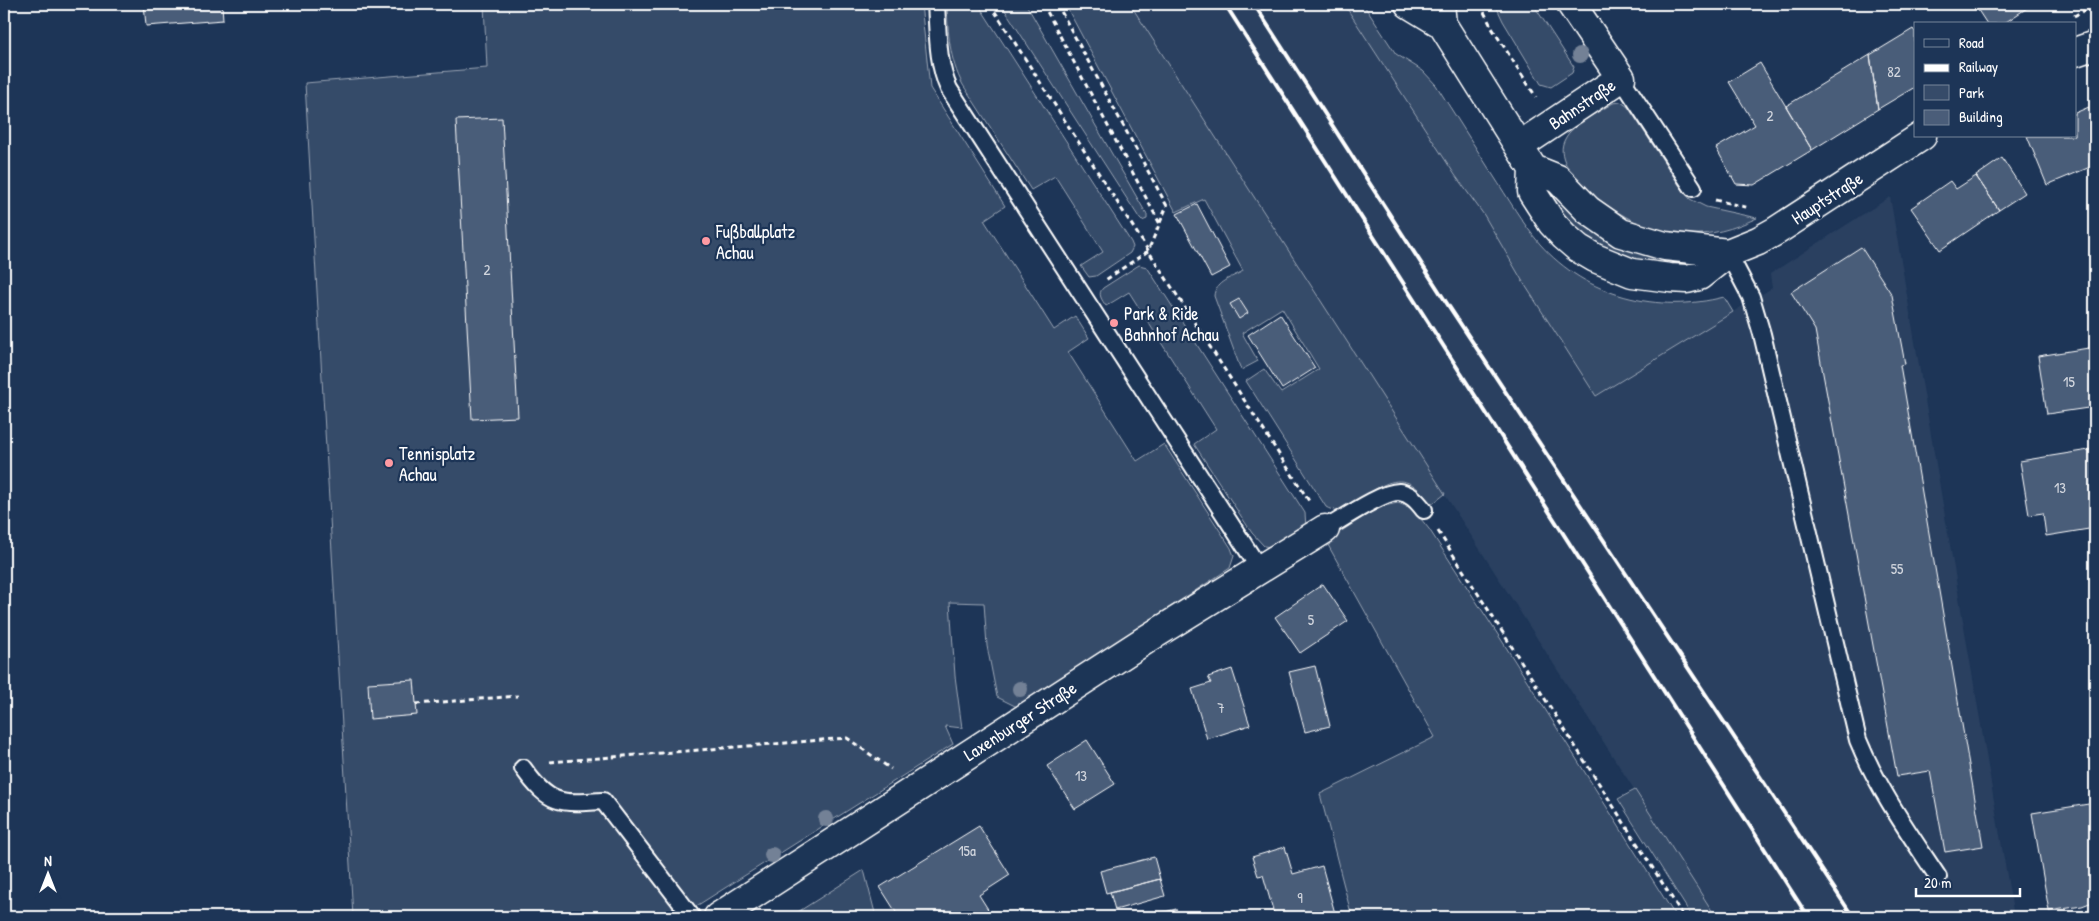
<svg xmlns="http://www.w3.org/2000/svg" width="2099" height="921" viewBox="0 0 2099 921" font-family="'Patrick Hand',sans-serif">
<style>
.built{fill:#2a4161}
.green{fill:#364b69;stroke:#9aa5b4}
.building{fill:#4a5d79;stroke:#fff}
.lines{fill:none;stroke-linecap:round;stroke-linejoin:round}
.service-casing{stroke:#fff;stroke-width:20}
.minor-casing{stroke:#fff;stroke-width:31}
.primary-casing{stroke:#fff;stroke-width:31}
.path{stroke:#fff;stroke-width:3;stroke-dasharray:5 4;stroke-linecap:butt}
.service{stroke:#1d3557;stroke-width:16}
.minor{stroke:#1d3557;stroke-width:28}
.primary{stroke:#1d3557;stroke-width:28}
.rail{stroke:#fff;stroke-width:4}
.tree{fill:#738196}
.poi-dot{fill:#ff9aa2;stroke:#1d3557;stroke-width:2}
.labels{text-anchor:middle;dominant-baseline:central;stroke-width:4.5;stroke-linejoin:round;paint-order:stroke}
.number-label{font-size:15px;fill:#d2d6de}
.street-label{font-size:18px;fill:#fff;stroke:#1d3557}
.poi-label{font-size:18px;fill:#fff;stroke:#1d3557;text-anchor:start}
</style>
<rect width="100%" height="100%" fill="#1d3557"/>
<filter id="ink" filterUnits="userSpaceOnUse"><feTurbulence type="fractalNoise" baseFrequency=".02" numOctaves="2"/><feDisplacementMap in="SourceGraphic" scale="10" xChannelSelector="R" yChannelSelector="G"/><feConvolveMatrix kernelMatrix="1 2 1 2 8 2 1 2 1" color-interpolation-filters="sRGB"/></filter>
<g filter="url(#ink)">
<!-- built -->
<path class="built" d="M1130 4H1344L1455 175 1484 215 1596 396 1772 288 1770 274 1890 197 2014 917H1716Z"/>
<!-- green -->
<path class="green" d="M484 4H921L930 88 1005 206 984 220 1054 330 1075 316 1089 338 1068 352 1137 461 1164 444 1231 548 1234 556 1230 568 1017 707 997 697 987 646 984 603 950 602 955 676 962 728 945 726 953 744 679 917H353L305 83 487 68Z
M947 4H978L1131 242 1133 247 1130 253 1096 276 1089 277 1081 266 1103 252 1055 176 1031 190 963 85C949 59 948 33 947 4Z
M1001 4H1026L1147 215V219L1142 221 1140 219Z
M1065 4H1130L1445 494 1431 505C1427 499 1423 494 1418 489 1385 459 1352 524 1326 507L1246 381 1264 369 1281 393 1319 369 1282 308 1242 333 1258 361 1241 370 1214 296C1215 281 1232 278 1243 271L1204 199 1176 212Z
M1344 4H1363L1396 54 1423 71 1436 85C1455 115 1474 145 1493 175 1508 198 1522 223 1540 244 1587 297 1658 314 1724 297L1733 312 1596 396 1523 282 1484 215 1455 175Z
M1495 4H1533L1574 67 1572 73 1551 87 1541 84 1503 21Z
M1621 102 1628 107 1679 185 1690 199 1706 207 1757 218C1733 229 1711 236 1684 234 1670 232 1656 230 1643 225 1619 216 1547 171 1565 139 1573 123 1598 113 1613 103Z
M1545 186 1627 249 1657 258 1695 259 1694 265C1683 265 1671 267 1659 266 1629 263 1585 243 1564 220 1556 210 1550 198 1543 188Z
M1139 265 1147 267 1305 513 1306 528 1271 547 1264 546 1252 533 1194 444 1216 429 1129 292 1106 306C1102 300 1097 294 1103 288Z
M1398 503 1413 509 1429 529 1504 644 1676 917H1352L1320 794 1435 737 1328 545 1332 537 1379 507Z
M1635 790 1716 917H1692L1686 907 1618 799Z
M864 870 876 917H790Z"/>
<!-- building -->
<path class="building" d="M144 4H222L223 20 146 26Z
M1974 4H2033L2003 24H1987Z
M1913 29 1915 32V87L1878 109 1870 55Z
M1870 55 1878 109 1812 150 1786 106Z
M1760 63 1812 150 1754 185 1736 184 1716 148 1755 125 1729 82Z
M2089 107 2095 122V146L2090 148 2095 159V165L2047 185 2027 136H2075V113Z
M502 118 518 417 472 419 456 120Z
M2002 158 2025 193 1999 210 1976 176Z
M1976 176 1999 210 1940 250 1911 208 1950 181 1956 189Z
M1197 204 1230 267 1211 277 1177 214Z
M1861 247 1892 295 1905 364 1900 365 1983 846 1945 852 1930 771 1897 776 1815 330 1791 292Z
M1239 299 1248 313 1239 319 1230 304Z
M1280 314 1315 368 1282 389 1248 335Z
M2095 347V407L2047 414 2038 356Z
M2095 449V528L2046 536 2043 513 2029 515 2020 461Z
M1323 584 1348 621 1300 653 1275 617Z
M1315 666 1330 726 1305 732 1289 672Z
M1232 669 1250 725 1207 739 1192 689 1211 683 1208 677Z
M414 680 417 715 370 719 368 683Z
M1087 740 1115 784 1075 809 1047 766Z
M2095 803V901L2082 906 2049 911 2032 813Z
M979 826 1010 875 979 895 991 914 985 917H948L947 915 943 917H899L880 887Z
M1285 847 1293 874 1322 866 1336 917H1275L1263 875 1258 876 1252 857Z
M1154 857 1160 879 1106 893 1100 871Z
M1160 879 1165 896 1115 910 1110 892Z
M1176 909 1178 917H1146Z"/>
<g class="lines">
<!-- service casing -->
<g class="service-casing">
<path id="service" d="M936 4C938 32 937 63 949 89L1259 568
M1621 78 1693 188
M1728 253 1751 297 1762 334 1858 740C1878 789 1909 833 1938 877
M1325 529C1341 520 1383 491 1399 492 1410 493 1417 501 1424 510
M523 768C549 805 560 804 603 801L692 917"/>
</g>
<!-- minor casing -->
<g class="minor-casing">
<path id="minor" d="M1519 146 1621 78 1571 4
M718 917 1147 639 1325 529"/>
</g>
<!-- primary casing -->
<g class="primary-casing">
<path id="primary" d="M1409 4 1442 24
M1440 4 1442 24 1533 169 1532 192 1552 223 1564 236 1578 248 1595 258 1632 273 1670 278 1687 279 1699 276 1728 253 1758 241 1776 231 1922 136
M2075 52 2095 45
M1533 169 1558 179 1588 210 1621 233 1665 246 1728 253"/>
</g>
<!-- path -->
<path class="path" d="M990 4 1309 501
M1043 4 1160 224
M1057 4 1167 206 1148 251 1104 281
M1480 4 1492 28 1536 97
M2074 16 2095 5
M1715 200 1750 208
M1438 531 1684 917
M416 704 518 696
M550 762 847 738 891 769"/>
<!-- service -->
<use href="#service" class="service"/>
<!-- minor -->
<use href="#minor" class="minor"/>
<!-- primary -->
<use href="#primary" class="primary"/>
<!-- rail -->
<path class="rail" d="M1225 4 1808 917
M1254 4 1448 305 1853 917"/>
</g>
<!-- trees -->
<g class="tree">
<circle cx="1580" cy="55" r="8"/>
<circle cx="1020" cy="689" r="8"/>
<circle cx="826" cy="819" r="8"/>
<circle cx="772" cy="855" r="8"/>
</g>
</g>
<!-- markers -->
<g class="poi-dot">
<circle cx="706" cy="241" r="5"/>
<circle cx="1114" cy="323" r="5"/>
<circle cx="389" cy="463" r="5"/>
</g>
<g class="labels">
<!-- number labels -->
<g class="number-label">
<text x="1894" y="71">82</text>
<text x="1770" y="115">2</text>
<text x="487" y="269">2</text>
<text x="2069" y="381">15</text>
<text x="2060" y="487">13</text>
<text x="1897" y="568">55</text>
<text x="1311" y="619">5</text>
<text x="1221" y="707">7</text>
<text x="1081" y="775">13</text>
<text x="967" y="850">15a</text>
<text x="1300" y="897">9</text>
</g>
<!-- street labels -->
<g class="street-label">
<text transform="translate(1582 104) rotate(-34)">Bahnstraße</text>
<text transform="translate(1827 198) rotate(-33)">Hauptstraße</text>
<text transform="translate(1020 721) rotate(-33)">Laxenburger Straße</text>
</g>
<!-- poi labels -->
<g class="poi-label">
<text x="716" y="231">Fußballplatz<tspan x="716" dy="21">Achau</tspan></text>
<text x="1124" y="313">Park &amp; Ride<tspan x="1124" dy="21">Bahnhof Achau</tspan></text>
<text x="399" y="453">Tennisplatz<tspan x="399" dy="21">Achau</tspan></text>
</g>
</g>
<!-- margin -->
<rect width="2099" height="921" fill="none" stroke="#1d3557" stroke-width="20"/>
<rect x="10" y="10" width="2079" height="901" fill="none" stroke="#fff" stroke-width="2" filter="url(#ink)"/>
<!-- legend -->
<rect x="1914" y="22" width="162" height="115" fill="#1d3557" stroke="#77869a"/>
<rect x="1924" y="39" width="25" height="8" fill="#1d3557" stroke="#77869a"/>
<text x="1959" y="48" font-size="15" fill="#ffffff">Road</text>
<rect x="1924" y="64" width="25" height="8" fill="#ffffff" stroke="#77869a"/>
<text x="1959" y="72" font-size="15" fill="#ffffff">Railway</text>
<rect x="1924" y="85" width="25" height="15" fill="#364b69" stroke="#77869a"/>
<text x="1959" y="98" font-size="15" fill="#ffffff">Park</text>
<rect x="1924" y="110" width="25" height="15" fill="#4a5d79" stroke="#77869a"/>
<text x="1959" y="122" font-size="15" fill="#ffffff">Building</text>
<!-- north arrow -->
<g transform="translate(48 874)" stroke="#1d3557" stroke-width="4" paint-order="stroke">
<path d="M0-4L9 19L0 12L-9 19Z" fill="#ffffff"/>
<text y="-8" font-size="14" font-weight="bold" text-anchor="middle" fill="#ffffff">N</text>
</g>
<!-- scale -->
<path d="M1916 888v8h104v-8" fill="none" stroke="#ffffff" stroke-width="2.5"/>
<text x="1924" y="888" font-size="15" fill="#ffffff" stroke="#1d3557" stroke-width="4" paint-order="stroke">20 m</text>
</svg>
